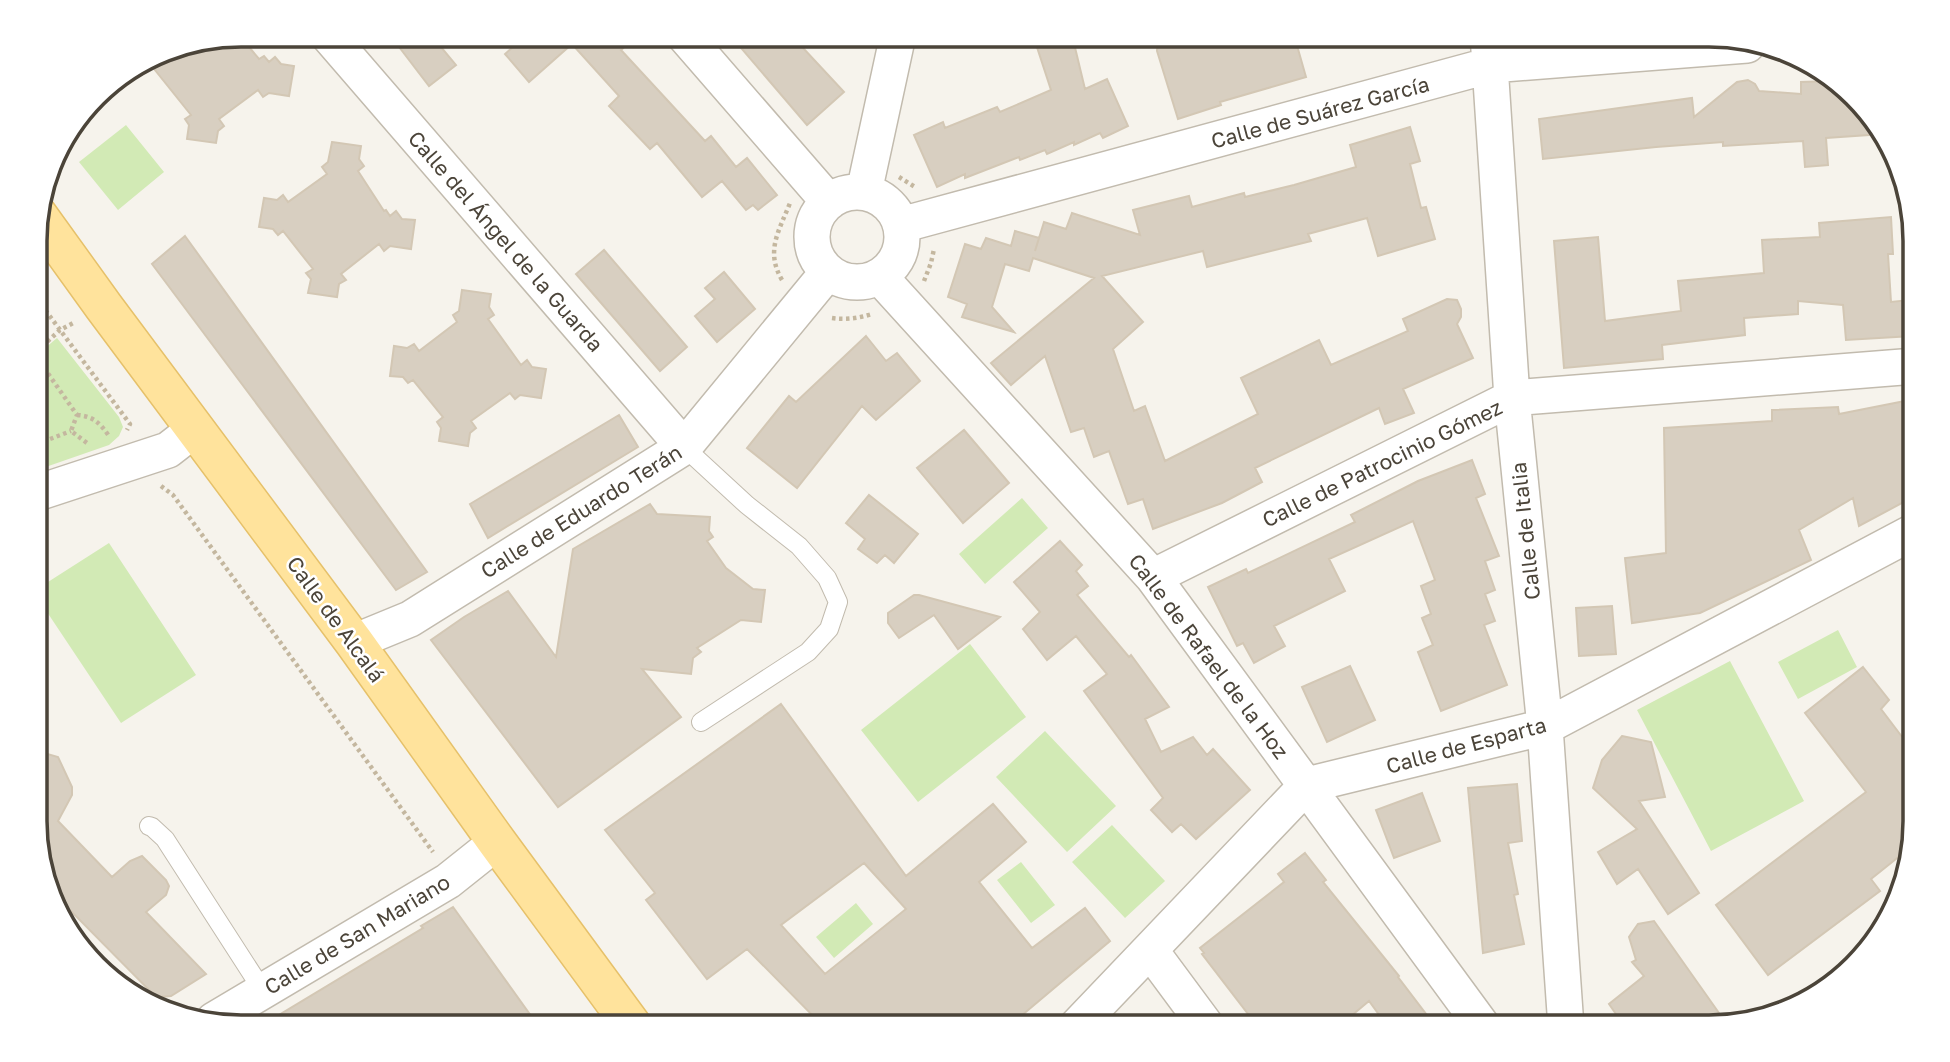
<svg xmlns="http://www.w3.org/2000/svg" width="1950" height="1062" viewBox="0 0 1950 1062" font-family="'Golos Text',sans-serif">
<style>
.green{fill:#d2eab5}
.building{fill:#d8cfc1;stroke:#d3c7b4;stroke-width:2;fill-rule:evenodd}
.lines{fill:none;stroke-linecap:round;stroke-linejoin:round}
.service-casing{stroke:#c2bbae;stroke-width:20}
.minor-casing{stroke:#c2bbae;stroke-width:38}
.primary-casing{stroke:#e6c16a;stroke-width:41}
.path{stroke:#c4b79f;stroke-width:4.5;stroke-dasharray:3.5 3.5;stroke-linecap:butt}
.service{stroke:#fff;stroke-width:18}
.minor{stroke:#fff;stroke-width:35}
.primary{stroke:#ffe39c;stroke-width:38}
.labels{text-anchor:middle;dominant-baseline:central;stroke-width:5;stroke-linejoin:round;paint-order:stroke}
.street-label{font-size:21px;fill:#4b4439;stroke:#fff}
.rim{fill:none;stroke:#4b4439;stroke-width:3.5}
</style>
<rect width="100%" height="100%" fill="#f6f3ec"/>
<!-- green -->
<path class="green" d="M126 125 164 172 118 210 79 162Z
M57 338 119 417 123 427 119 436 109 445 37 470V370L44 364 38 354Z
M1022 498 1048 528 985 584 959 554Z
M109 543 196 675 121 723 37 597V589Z
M1838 630 1857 667 1798 699 1778 662Z
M970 644 1026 717 918 802 861 730Z
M1730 661 1804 801 1711 851 1637 710Z
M1045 731 1116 806 1067 852 996 777Z
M1112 825 1165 881 1125 918 1072 862Z
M1021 862 1055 905 1031 923 997 880Z
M856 903 873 924 834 958 816 937Z"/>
<!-- building -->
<path class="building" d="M239 35 259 59 264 56 269 62 275 57 281 64 294 66 289 96 269 93 263 97 258 90 219 119 224 126 218 131 216 143 187 139 189 125 185 119 191 115 147 60 162 51Z
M390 35H431L456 65 429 86Z
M526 35H638L621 50 705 141 711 136 736 167 747 158 777 195 758 210 753 205 746 210 722 181 702 197 657 143 650 149 609 106 619 96 572 44 529 82 505 54Z
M730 35H791L844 92 807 125Z
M1033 35H1072L1085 89 1107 79 1128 126 1103 138 1100 133 1074 145V142L1047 154 1045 150 1020 160 1019 157 965 178V174L937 187 914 135 943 122 945 128 997 107 1000 112 1051 90Z
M1158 35H1294L1306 77 1220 102 1221 105 1178 119 1157 51Z
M1748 80 1755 84 1759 91 1801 94V82L1831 81 1881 127 1883 134 1826 138 1828 165 1805 167 1803 141 1723 146V142L1656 147 1543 159 1539 119 1692 98 1694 117 1737 82Z
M1410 127 1420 161 1410 164 1421 208 1426 207 1435 239 1378 256 1367 218 1308 234 1311 241 1207 267 1203 251 1102 276 1143 322 1113 349 1134 411 1145 406 1165 461 1258 414 1241 378 1319 340 1331 365 1408 331 1403 319 1447 299 1457 300 1461 309V317L1457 324 1473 358 1403 389 1414 413 1385 424 1379 408 1255 468 1262 482 1222 503 1153 529 1143 499 1128 504 1109 451 1094 457 1084 428 1071 432 1045 356 1011 385 991 363 1094 278 1033 258 1029 271 1005 264 992 307 1014 332 962 317 967 304 948 297 965 244 981 249 986 238 1011 246 1015 231 1039 238 1035 251 1044 222 1066 229 1072 213 1140 235 1133 210 1189 196 1192 207 1244 193 1245 197 1294 185 1356 167 1350 145Z
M332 142 361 146 359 159 364 166 358 171 384 211 386 210 390 216 396 211 402 219 415 220 411 249 390 246 384 251 379 244 341 274 346 280 339 284 337 297 308 293 311 279 306 273 313 269 283 231 278 235 273 229 259 227 264 198 277 200 283 195 288 202 327 174 322 167 328 162Z
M1891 217 1893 254H1888L1891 302 1909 300 1912 336 1846 340 1843 305 1798 301V314L1744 318 1745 335 1662 345 1663 359 1564 368 1554 241 1598 237 1605 321 1681 311 1678 281 1764 273 1762 240 1820 237 1819 223Z
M185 236 427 572 396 590 152 264Z
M604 250 687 347 660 371 576 274Z
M724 272 755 309 717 342 695 316 715 299 705 288Z
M462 290 491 294 489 307 494 315 488 319 521 365 527 360 532 367 546 369 541 398 520 395 515 399 510 393 471 421 476 428 470 433 468 446 439 441 441 428 437 422 443 417 413 380 408 383 403 377 390 376 394 346 407 348 414 344 419 351 457 322 453 315 459 311Z
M866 336 886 361 897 353 920 381 876 420 862 406 797 488 747 448 789 396 796 402Z
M1915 399V438L1905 440 1915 496 1859 526 1853 498 1799 530 1811 560 1700 613 1632 623 1625 558 1666 553 1664 428 1772 421V410L1838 407 1839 414Z
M619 415 638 447 488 538 470 504Z
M964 430 1009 483 963 523 917 468Z
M1472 460 1485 494 1476 498 1499 556 1485 561 1495 590 1485 594 1495 621 1484 625 1507 685 1441 711 1418 652 1433 645 1422 618 1431 614 1421 586 1435 580 1413 521 1329 559 1345 591 1274 626 1285 646 1254 663 1243 643 1237 646 1208 587 1246 569 1248 573 1355 522 1351 515 1418 481Z
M869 495 918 534 894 563 885 555 877 563 858 549 865 539 846 523Z
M650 504 657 514 710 517 709 531 713 537 707 541 726 568 753 589 765 590 761 622 741 620 697 648 701 652 693 658 691 674 642 669 681 717 558 807 431 640 464 617 508 591 556 657 573 549Z
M1060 541 1082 565 1076 571 1088 586 1077 595 1129 657 1131 655 1169 707 1145 719 1161 752 1193 737 1207 755 1213 749 1250 790 1196 839 1181 824 1172 832 1151 810 1163 798 1084 691 1107 674 1076 636 1047 660 1023 629 1040 612 1014 582Z
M914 595H919L1000 617 958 649 934 615 899 638 888 623V613Z
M1612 606 1616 654 1579 656 1576 608Z
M1350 666 1375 720 1327 742 1302 687Z
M1863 667 1889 700 1881 709 1915 754V834L1911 847 1871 879 1880 891 1768 975 1716 905 1866 792 1805 713Z
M781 704 906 876 993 804 1026 842 979 882 1032 948 1085 908 1110 941 1008 1027H824L747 949 707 979 646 900 655 893 605 830ZM864 863 906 909 825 974 781 925Z
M1622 736 1651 742 1665 797 1639 801 1699 893 1668 914 1638 869 1617 884 1598 852 1637 829 1593 788 1602 760Z
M37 751 58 757 72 787V795L58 821 112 877 130 861 142 856 166 880 169 886 166 895 146 912 206 974 171 996 159 997 150 991 54 894 37 848Z
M1517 784 1522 841 1508 843 1518 894 1514 895 1524 944 1483 953 1468 788Z
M1422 793 1440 841 1394 858 1376 810Z
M1305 853 1326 880 1323 882 1399 976 1398 977 1436 1027H1388L1369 1001 1338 1027H1258L1202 954 1204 953 1200 948 1284 882 1278 874Z
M453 907 539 1027H259L423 928 421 926Z
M1654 921 1719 1013 1702 1027H1625L1609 1004 1644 976 1632 962 1636 960 1629 937 1638 924Z"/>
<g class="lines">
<!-- service casing -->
<g class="service-casing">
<path id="service" d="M684 447 747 505 799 546 827 578 838 602 829 629 808 652 701 722
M149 826 152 827 165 839 263 991"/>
</g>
<!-- minor casing -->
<g class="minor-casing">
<path id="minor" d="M328 35 684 447
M684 35 829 202
M1488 35 1512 398 1545 727 1566 1027
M812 237a45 45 0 1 1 90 0a45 45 0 1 1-90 0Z
M864 192 898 35
M901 225 1491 65 1747 45
M880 277 1153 577 1483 1027
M37 493 168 450 195 429
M1153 577 1512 398 1915 366
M354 642 410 619 684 447 828 272
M1150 950 1207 1027
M214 1020 448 881 497 842
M1076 1027 1307 785 1545 727 1915 531"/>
</g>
<!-- primary casing -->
<g class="primary-casing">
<path id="primary" d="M37 214 104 307 354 642 497 842 633 1027"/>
</g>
<!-- path -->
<path class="path" d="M899 177 915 187
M782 280C765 251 779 231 790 203
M924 281 931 263 934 249
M37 299 130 424 127 430
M832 318C846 320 859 318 872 314
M37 351 60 330 75 322
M37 358 40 362 37 365
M40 362 77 415 71 431 87 443
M77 415C93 416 100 423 109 436
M37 444 71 431
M161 486 173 495 433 852"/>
<!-- service -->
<use href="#service" class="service"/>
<!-- minor -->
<use href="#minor" class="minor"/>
<!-- primary -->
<use href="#primary" class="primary"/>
</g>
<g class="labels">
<!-- street labels -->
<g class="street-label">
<text transform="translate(1320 112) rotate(-15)">Calle de Suárez García</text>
<text transform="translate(506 241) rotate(49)">Calle del Ángel de la Guarda</text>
<text transform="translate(1382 463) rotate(-26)">Calle de Patrocinio Gómez</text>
<text transform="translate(581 511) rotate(-32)">Calle de Eduardo Terán</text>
<text transform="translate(1525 531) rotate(-96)">Calle de Italia</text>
<text transform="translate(336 619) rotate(54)">Calle de Alcalá</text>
<text transform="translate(1209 656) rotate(53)">Calle de Rafael de la Hoz</text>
<text transform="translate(1466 745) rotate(-15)">Calle de Esparta</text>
<text transform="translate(357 934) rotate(-31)">Calle de San Mariano</text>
</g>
</g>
<!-- crop -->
<path d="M0 0H1950V1062H0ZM241 47H1709A194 194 0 0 1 1903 241V821A194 194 0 0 1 1709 1015H241A194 194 0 0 1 47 821V241A194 194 0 0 1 241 47Z" fill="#fff" fill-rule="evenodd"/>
<path class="rim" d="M241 47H1709A194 194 0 0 1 1903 241V821A194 194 0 0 1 1709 1015H241A194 194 0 0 1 47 821V241A194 194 0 0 1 241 47Z"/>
</svg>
